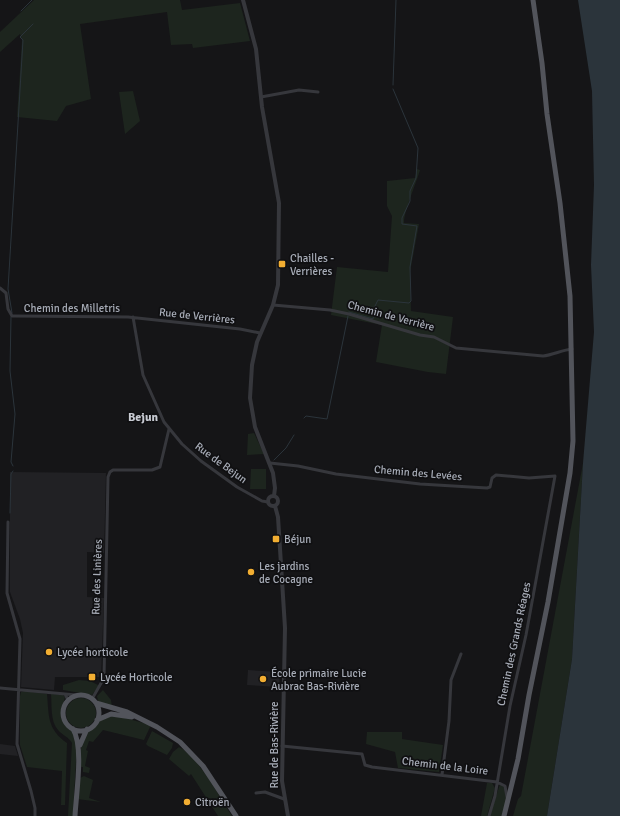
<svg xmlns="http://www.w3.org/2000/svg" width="620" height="816" viewBox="0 0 620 816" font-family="Signika,sans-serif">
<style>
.built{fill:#212124}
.green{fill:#1d251e}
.water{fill:#2b343b}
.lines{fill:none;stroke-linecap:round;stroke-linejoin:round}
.stream{stroke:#2b343b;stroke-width:1}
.minor{stroke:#36373c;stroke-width:3}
.tertiary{stroke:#36373c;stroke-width:4}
.primary{stroke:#52545b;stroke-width:5}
.poi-dot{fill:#f2ae32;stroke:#101012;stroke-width:1.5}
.labels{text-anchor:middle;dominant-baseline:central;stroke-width:3.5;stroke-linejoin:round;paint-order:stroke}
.poi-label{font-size:11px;fill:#a7acb7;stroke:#101012;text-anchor:start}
.street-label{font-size:11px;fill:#a7acb7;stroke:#101012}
.neighbourhood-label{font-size:12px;font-weight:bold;fill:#c8cbd3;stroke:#101012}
</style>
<rect width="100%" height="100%" fill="#151517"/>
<!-- built -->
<path class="built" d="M10 472 106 473 104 553 87 552V597L104 598 101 677H55L54 690 21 687 23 633 20 619 10 592Z
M248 670 280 672 279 687 247 685Z
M0 744 15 746 18 756 0 754Z"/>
<!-- green -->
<path class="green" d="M34 0H180L182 10 240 3 250 41 193 48 192 44 171 45 167 12 80 24 91 99 66 106 57 121 17 117 22 40 20 34 0 52V32Z
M133 91 140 121 125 134 119 92Z
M417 169 420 170C416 184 404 211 404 223L419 224 410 272 411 311 453 317 446 374 428 372 376 362 382 325 331 315 337 267 388 272 392 216 387 206V181L415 178Z
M254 433 264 454 247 455 248 434Z
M583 463 572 659 547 816H513L518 799 521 796Z
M251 469H266V489H250Z
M79 680 90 681 98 685V687L92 695 63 690V685Z
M103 690 111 700 112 707 98 701 97 696Z
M25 691 47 694C49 716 47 729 67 743L65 805H61L62 771 27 767 20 745V696L21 692Z
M51 694 63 695 65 697 61 713 62 720 72 730 77 743 73 816H68L72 743C69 737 62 735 58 730 50 721 52 705 51 694Z
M66 713a15 15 0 1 1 30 0a15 15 0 1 1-30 0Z
M114 715 151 725 144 740 103 730 93 742 89 741 86 750 88 751 85 766 90 768 89 773 83 772V767H80C80 758 80 738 88 732 93 728 96 728 99 721Z
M152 731 173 743 172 748 167 755 148 746 146 744Z
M367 732H402V739L443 745 439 772 398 768 395 752 366 744Z
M179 747C197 755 221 799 232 816H218L191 774 189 776 169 759 173 752Z
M84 776 93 780 89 798 101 802 77 799 80 778Z
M487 783H492L495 788 487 816H481Z
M500 784C511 790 504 807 502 816H490Z"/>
<!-- water -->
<path class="water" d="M578 0H620V816H547L572 659 583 463 594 332 591 265 594 185 592 91Z"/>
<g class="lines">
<!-- stream -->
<path class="stream" d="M21 11 32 0
M393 85 396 0
M349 312 373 319 375 306 378 300 409 303 411 301 410 267 417 226 402 224V218L410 201V191L416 178 418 148 393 89
M12 313 8 289 23 40 20 37 33 24
M11 317 10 371 15 414 11 462 13 466
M304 418 306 416 327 419 348 316
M274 460 286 448 294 435
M10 513 11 474 13 471"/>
<!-- minor -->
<path class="minor" d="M261 97 299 90 318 92
M0 288 6 293 8 309 12 316H15L128 317 240 329 260 333
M273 305 330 310 349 314 420 335 434 337 456 348 543 356C553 355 562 350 572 349
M133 317 143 375 164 422 182 444 201 461 237 487 262 501 268 502
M270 463 298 466 336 474 420 484 487 488 490 487 492 478 496 475 529 478 555 476 526 635 510 706 495 796 489 816
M8 522 7 593 20 639 17 744 31 791 35 808V816
M0 688 76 695
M65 694 68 700
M92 699 104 678 108 477 110 472 113 470H152L160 467 169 429
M282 746 362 754 365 765 372 767 497 782 505 786 507 797
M442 775 449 721 451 680 461 654
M256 793 265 792 284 799"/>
<!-- tertiary -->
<path class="tertiary" d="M243 0 256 49 262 107 279 203 278 285 273 305 257 342 252 365 250 398 255 427 273 473 275 488 274 496
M268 501a5 5 0 1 1 10 0a5 5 0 1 1-10 0Z
M275 506 278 517 285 628 282 781 288 816"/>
<!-- primary -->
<path class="primary" d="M63 713a18 18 0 1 1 36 0a18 18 0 1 1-36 0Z
M96 703 127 712 157 727 180 742 203 766 236 816
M97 720 111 714 132 717
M73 729C84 747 76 794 75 816
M80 745 87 729
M504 816 518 759 529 695 548 602 570 473 573 441 570 296 560 203 547 114 542 63 533 0"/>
</g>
<!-- markers -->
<g class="poi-dot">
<rect x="278" y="260" width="8" height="8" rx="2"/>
<rect x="272" y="535" width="8" height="8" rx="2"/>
<circle cx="251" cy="572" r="4"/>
<circle cx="49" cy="652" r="4"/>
<rect x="88" y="673" width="8" height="8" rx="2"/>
<circle cx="263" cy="679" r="4"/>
<circle cx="187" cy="802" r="4"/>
</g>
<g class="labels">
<!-- poi labels -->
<g class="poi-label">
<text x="290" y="258">Chailles -<tspan x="290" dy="13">Verrières</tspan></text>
<text x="284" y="539">Béjun</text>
<text x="259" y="566">Les jardins<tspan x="259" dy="13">de Cocagne</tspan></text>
<text x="57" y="652">Lycée horticole</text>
<text x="271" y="673">École primaire Lucie<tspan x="271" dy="13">Aubrac Bas-Rivière</tspan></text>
<text x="100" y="677">Lycée Horticole</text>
<text x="195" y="802">Citroën</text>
</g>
<!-- street labels -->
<g class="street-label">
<text x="72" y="308">Chemin des Milletris</text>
<text transform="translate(197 316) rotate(6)">Rue de Verrières</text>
<text transform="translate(391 316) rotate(15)">Chemin de Verrière</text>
<text transform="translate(221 463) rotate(36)">Rue de Bejun</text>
<text transform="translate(418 473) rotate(5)">Chemin des Levées</text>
<text transform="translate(97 577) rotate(-88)">Rue des Linières</text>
<text transform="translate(514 644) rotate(-78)">Chemin des Grands Réages</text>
<text transform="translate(274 745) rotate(-90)">Rue de Bas-Rivière</text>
<text transform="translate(445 766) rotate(7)">Chemin de la Loire</text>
</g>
<!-- neighbourhood labels -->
<g class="neighbourhood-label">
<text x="143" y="417">Bejun</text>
</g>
</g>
</svg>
